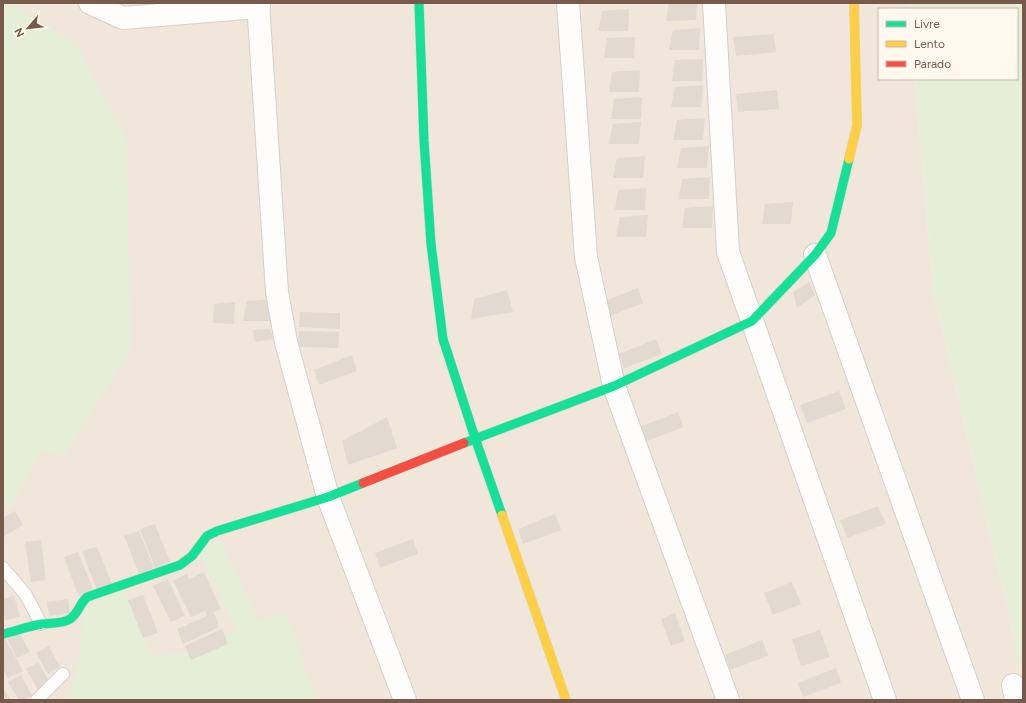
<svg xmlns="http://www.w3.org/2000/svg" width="1026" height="703" viewBox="0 0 1026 703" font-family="Figtree,sans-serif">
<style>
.residential{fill:#f1e6da}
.green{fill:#e5efd7}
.building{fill:#e2d9d1}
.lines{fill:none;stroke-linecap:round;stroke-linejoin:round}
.lane-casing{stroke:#d6cfc8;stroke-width:14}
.street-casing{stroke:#d6cfc8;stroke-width:24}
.fast-casing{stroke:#d7d0c8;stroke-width:10}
.slow-casing{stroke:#d7d0c8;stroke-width:10}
.jam-casing{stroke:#d7d0c8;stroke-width:10}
.lane{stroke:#fefdfc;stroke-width:12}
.street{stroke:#fefdfc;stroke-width:22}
.fast{stroke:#16e098;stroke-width:9}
.slow{stroke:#ffcf43;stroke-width:9}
.jam{stroke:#f24e42;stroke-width:9}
</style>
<rect width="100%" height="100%" fill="#f8f3ec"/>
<!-- residential -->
<path class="residential" d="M9 3H909V9H879V79H915L933 290 1023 675V700H3V498L9 509 40 450Z"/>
<!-- green -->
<path class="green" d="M3 3H10L77 46 126 139 131 348 65 455 40 450 9 510 3 498Z
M909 3H1023V675L933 290 915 79H1017V9H910Z
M220 540 259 622 283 612 284 613 286 612 316 700H69L80 652 85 599 122 587 152 656 198 650 237 631 198 549Z"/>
<!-- building -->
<path class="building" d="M669 3H697L696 20 666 21Z
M629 9 628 31H598L602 11Z
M700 28 699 50H669L673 30Z
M774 34 776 52 736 56 733 37Z
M635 37 634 58H604L607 38Z
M703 59 702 81H672L675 60Z
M640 70 639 92H609L612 72Z
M703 85 701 107H671L675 87Z
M777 90 779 109 738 112 736 94Z
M642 97 641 119H611L614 99Z
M705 118 703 140H673L677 120Z
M641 122 639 144H609L613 124Z
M709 146 707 168H677L681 148Z
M645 156 643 178H613L617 158Z
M710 177 709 199H679L682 179Z
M646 188 645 210H615L618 190Z
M793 202 791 224H762L765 204Z
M713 206 712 228H682L685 208Z
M648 215 646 237H616L620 217Z
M809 282 815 295 797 308 793 292Z
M638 288 643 303 605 318 600 303Z
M507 290 513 312 471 319 474 299Z
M275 299 273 321H243L247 301Z
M235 302 234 324 213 323 214 304Z
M300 312 340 313V329L299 327Z
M270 329 274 339 255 342 253 330Z
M299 331 339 332 338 348 298 347Z
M656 339 662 354 624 368 619 354Z
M352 355 357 371 319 385 314 370Z
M839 391 846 409 807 423 800 405Z
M678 412 683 427 645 442 640 427Z
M387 417 397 448 348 465 342 441Z
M878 506 886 524 847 538 840 520Z
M15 511 23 525 3 537V518Z
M555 514 561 530 523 544 518 529Z
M155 524 170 562 155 568 140 529Z
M139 531 154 568 139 574 124 536Z
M413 539 418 554 380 568 375 553Z
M41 540 46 580 31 582 25 542Z
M97 547 112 584 97 590 82 551Z
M78 552 93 589 78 595 64 557Z
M204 572 221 609 214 612 219 627 183 644 177 629 207 616 205 611 191 617 173 581 187 574 189 579Z
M168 579 185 616 171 622 153 586Z
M792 582 801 604 773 615 764 593Z
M143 595 158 633 143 638 128 600Z
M14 596 20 617 5 620 3 610V599Z
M68 599 70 613 49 616 47 602Z
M675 613 685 641 671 646 661 619Z
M222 629 228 644 191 660 185 646Z
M820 630 830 657 801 666 792 639Z
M18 631 30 652 17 658 6 637Z
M3 636H4L23 671 8 678 3 669Z
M762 640 768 656 730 670 725 655Z
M49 646 60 667 48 674 36 653Z
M38 662 50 683 38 689 26 669Z
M836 668 841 683 803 697 798 683Z
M21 675 32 696 24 700H19L8 682Z
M3 689 11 700H3Z"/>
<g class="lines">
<!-- lane casing -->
<g class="lane-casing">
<path id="lane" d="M3 568 26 595 41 624
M37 700 63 674"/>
</g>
<!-- street casing -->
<g class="street-casing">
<path id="street" d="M90 3 123 18 259 7
M258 3 277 292 286 342 328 497 405 700
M568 3 586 257 614 386 728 700
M714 3 728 252 885 700
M815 255 973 700
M1013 685 1016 700"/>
</g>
<!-- fast casing -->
<g class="fast-casing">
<path id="fast" d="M419 3 424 141 431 244 443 339 475 438 502 515
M464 443 614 386 752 321 815 255 831 233 849 159
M3 634C16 631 29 626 42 624 51 623 62 624 70 619 78 614 80 603 87 597L180 565 192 556 207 536 217 531 328 497 363 483"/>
</g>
<!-- slow casing -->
<g class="slow-casing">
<path id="slow" d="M849 159 857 125 854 3
M502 515 566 700"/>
</g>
<!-- jam casing -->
<g class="jam-casing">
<path id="jam" d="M363 483 464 443"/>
</g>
<!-- lane -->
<use href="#lane" class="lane"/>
<!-- street -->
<use href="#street" class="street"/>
<!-- fast -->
<use href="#fast" class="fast"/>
<!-- slow -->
<use href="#slow" class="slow"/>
<!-- jam -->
<use href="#jam" class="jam"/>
</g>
<!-- border -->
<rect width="1026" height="703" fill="none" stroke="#775a4b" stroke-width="8"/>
<!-- legend -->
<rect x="878" y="8" width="140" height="72" fill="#fff8ee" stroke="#c9b9ad"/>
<rect x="886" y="21" width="20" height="6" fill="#16e098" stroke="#c9b9ad"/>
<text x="914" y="28" font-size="12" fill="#775a4b">Livre</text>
<rect x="886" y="41" width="20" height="6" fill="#ffcf43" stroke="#c9b9ad"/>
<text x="914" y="48" font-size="12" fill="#775a4b">Lento</text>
<rect x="886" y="61" width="20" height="6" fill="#f24e42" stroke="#c9b9ad"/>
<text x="914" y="68" font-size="12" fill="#775a4b">Parado</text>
<!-- north arrow -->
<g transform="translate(28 28) rotate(242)" stroke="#fff8ee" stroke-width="3" paint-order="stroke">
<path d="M0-3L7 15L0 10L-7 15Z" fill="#775a4b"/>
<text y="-6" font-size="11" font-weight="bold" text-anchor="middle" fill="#775a4b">N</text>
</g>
</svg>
